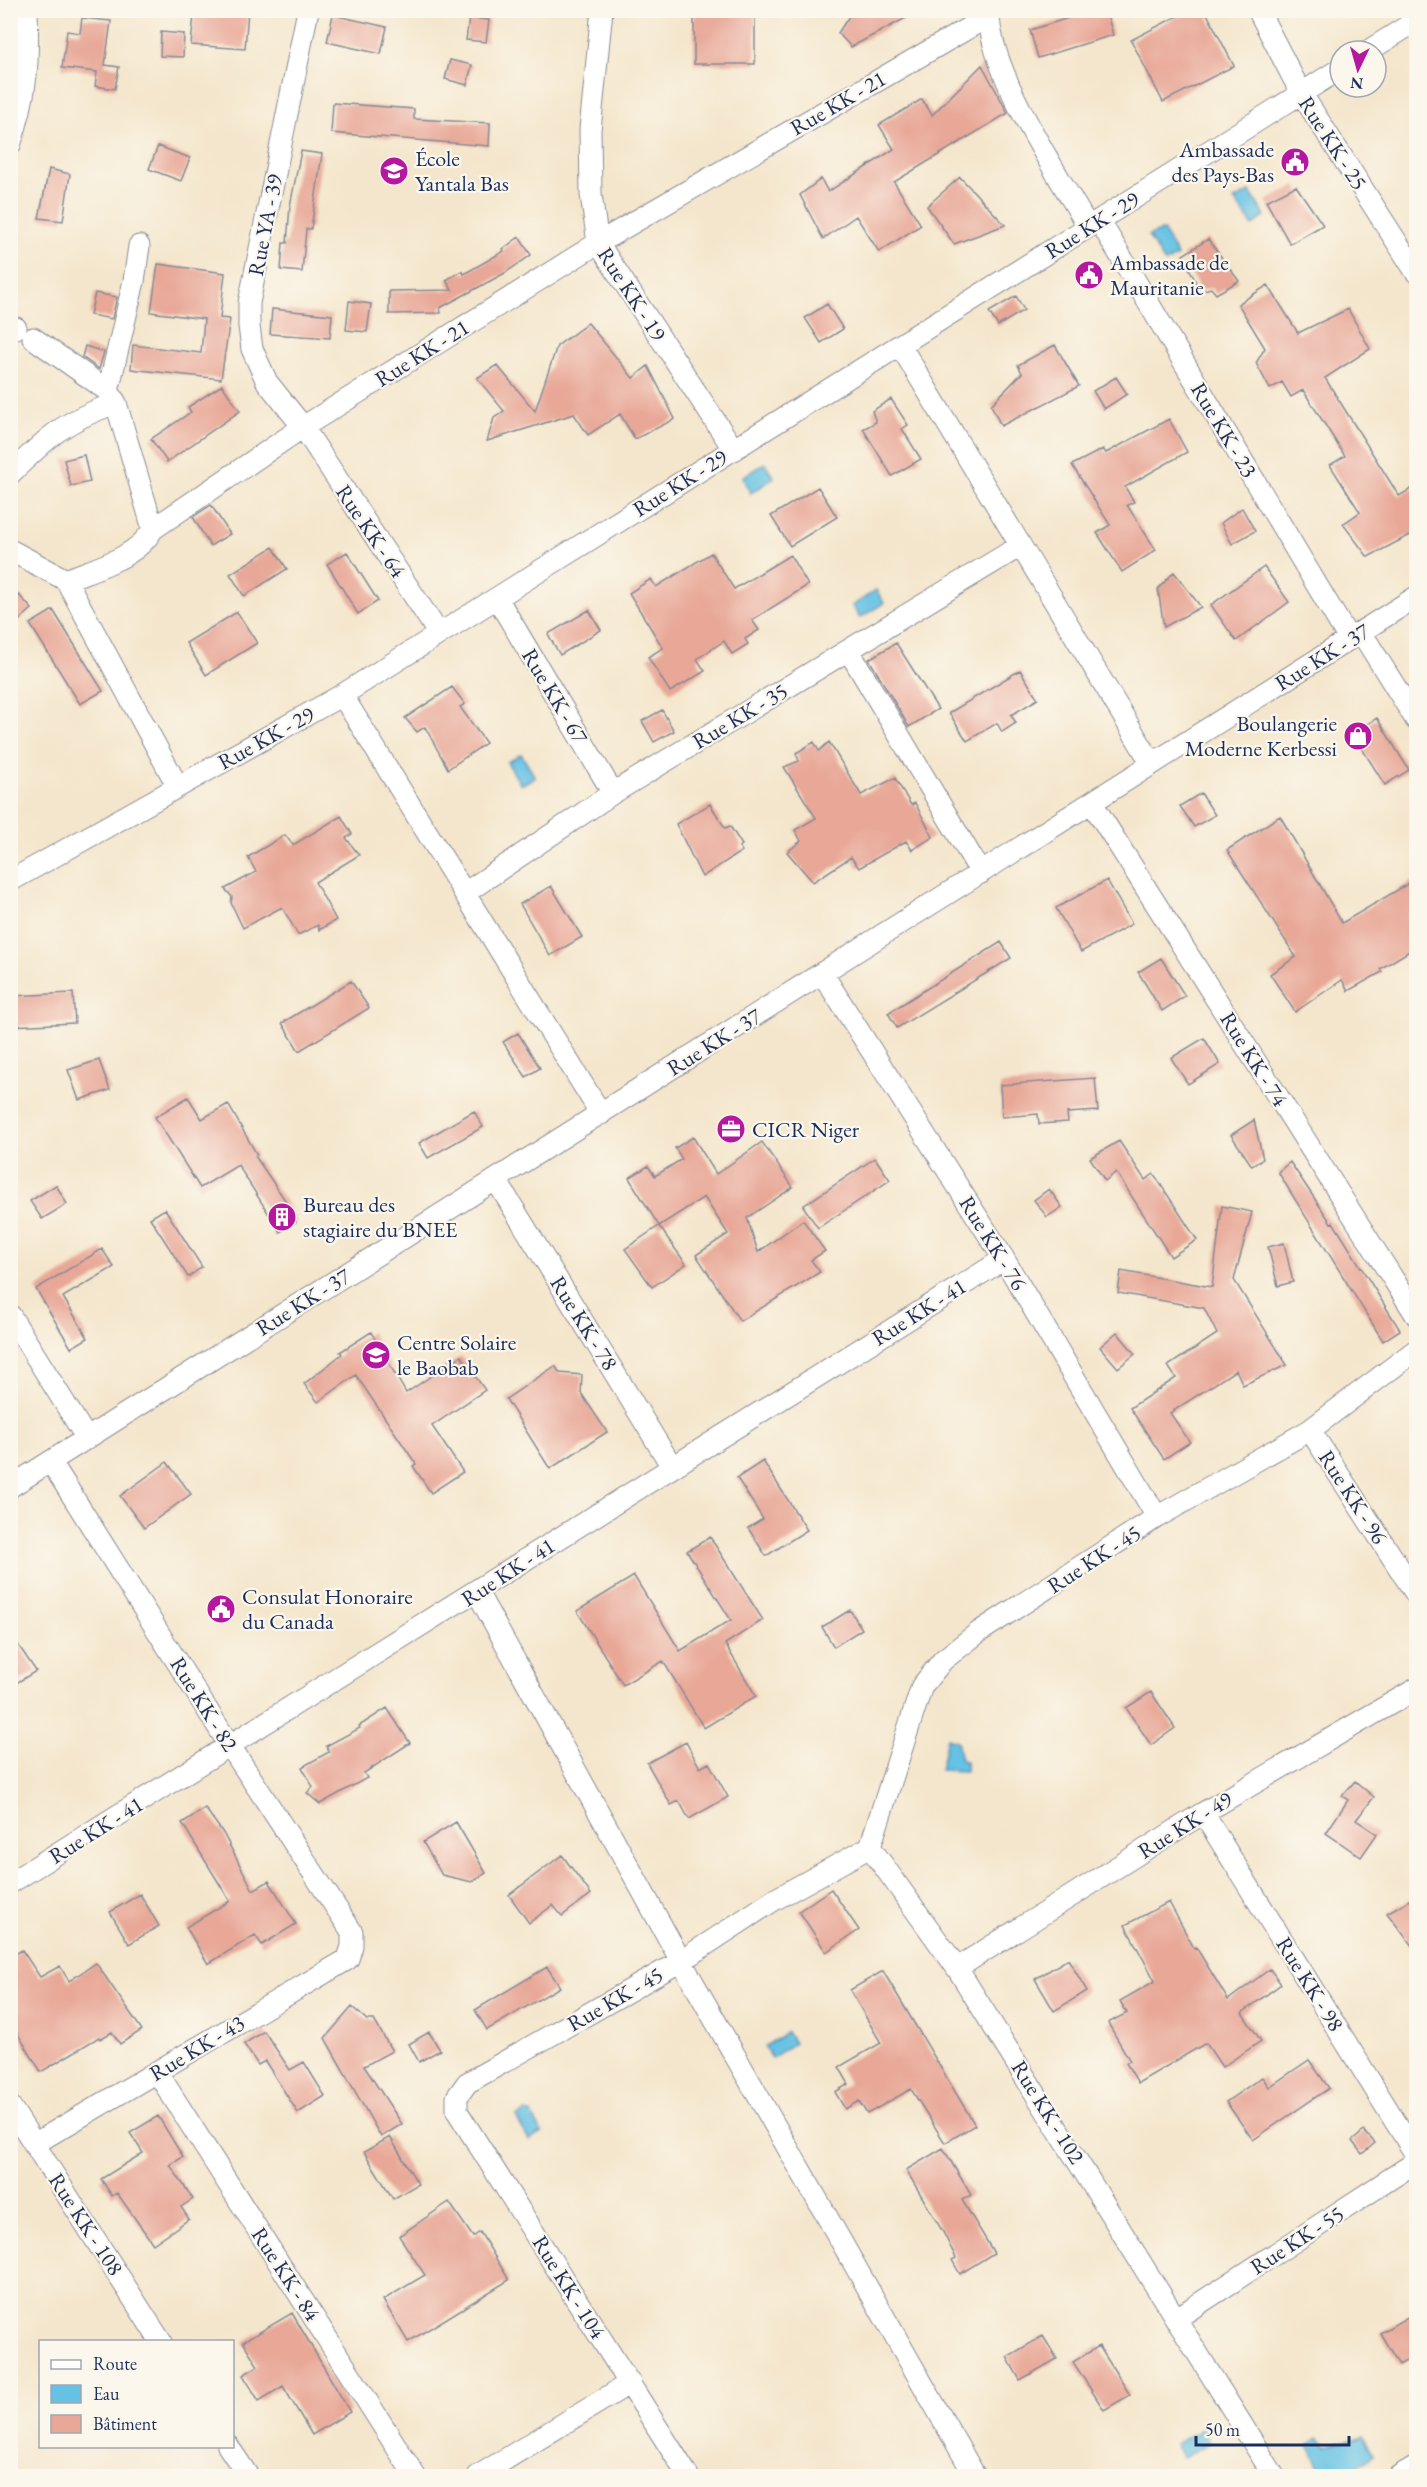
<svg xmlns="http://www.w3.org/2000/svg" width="1427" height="2487" viewBox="0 0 1427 2487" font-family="'EB Garamond',serif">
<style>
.water{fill:#65c2e4;stroke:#4078a1;stroke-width:1.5}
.building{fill:#e8a797}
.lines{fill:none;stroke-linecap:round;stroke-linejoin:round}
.street-casing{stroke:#888a95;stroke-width:23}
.street{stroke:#fff;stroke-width:21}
.labels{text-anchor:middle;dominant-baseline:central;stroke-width:4.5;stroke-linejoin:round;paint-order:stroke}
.street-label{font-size:22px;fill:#1b2f5e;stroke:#fbf7ec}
.poi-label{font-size:22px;fill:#1b2f5e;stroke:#fbf7ec;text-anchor:start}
</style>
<rect width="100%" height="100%" fill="#fbf7ec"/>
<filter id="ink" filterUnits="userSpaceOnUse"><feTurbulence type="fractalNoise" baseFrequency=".0167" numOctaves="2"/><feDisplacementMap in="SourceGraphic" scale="12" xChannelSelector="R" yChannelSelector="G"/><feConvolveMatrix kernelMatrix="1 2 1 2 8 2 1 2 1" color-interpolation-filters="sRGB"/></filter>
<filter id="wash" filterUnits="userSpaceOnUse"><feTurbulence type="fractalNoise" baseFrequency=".008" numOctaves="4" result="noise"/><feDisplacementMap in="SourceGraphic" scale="24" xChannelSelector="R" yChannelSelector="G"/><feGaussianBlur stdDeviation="1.35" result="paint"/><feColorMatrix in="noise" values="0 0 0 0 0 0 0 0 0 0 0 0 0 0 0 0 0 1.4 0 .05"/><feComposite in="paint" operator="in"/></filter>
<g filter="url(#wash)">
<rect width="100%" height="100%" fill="#f4e6cc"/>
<!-- water -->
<path class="water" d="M1250 192 1265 216 1253 226 1234 200Z
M1163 230 1177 256 1165 263 1148 236Z
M765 463 774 478 751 493 742 477Z
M876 590 884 603 860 618 852 606Z
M521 754 535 777 521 785 507 762Z
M947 1738 957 1741 961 1760 966 1762V1771L940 1770Z
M787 2032 794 2043 772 2058 764 2047Z
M525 2112 532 2114 542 2133 529 2140 516 2117Z
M1202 2429 1209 2443 1183 2458 1175 2444Z
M1363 2437 1374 2454 1347 2474 1321 2468 1309 2445 1318 2438 1328 2446C1336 2441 1350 2442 1363 2437Z"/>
<g id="blocks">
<!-- building -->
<path class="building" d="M225 10H248L245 49 191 45 194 15 224 17Z
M694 10H755V64H694Z
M853 10H921L851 47 838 33Z
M1094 10H1106L1113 35 1038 58 1030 30Z
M1189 10H1205L1234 66 1163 102 1131 40Z
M333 15 387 27 381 54 327 42Z
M82 18 111 21 105 65 119 67 115 89 95 86 97 72 62 68 67 31 80 33Z
M469 18 489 20 486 42 466 40Z
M161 32 184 34 183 57 160 56Z
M450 60 472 65 467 85 445 79Z
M982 65 1008 113 894 182 921 225 879 252 856 216 823 239 800 195 821 179 828 192 894 149 879 125 922 99 932 115Z
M333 103 414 109V119L490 123 489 146 331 133Z
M158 146 190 158 181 181 149 169Z
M301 151 322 154 311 229H306L302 272 281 270 283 243H287L290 206Z
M49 169 70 174 63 221 39 218Z
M960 177 1005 225 954 244 927 206Z
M1296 186 1323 225 1290 244 1266 201Z
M519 237 531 255 505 273 440 308 441 313 389 314V291L452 290 446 280 462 271 464 274 504 251 503 249Z
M1208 239 1239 281 1216 294 1211 288 1200 291 1183 255Z
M158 264 225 273 220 318 230 319 221 379 131 369 133 345 201 353 204 319 151 312Z
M1268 285 1298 333 1348 309 1370 349 1325 378 1399 496 1416 486V532L1368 557 1343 524 1360 512 1330 465 1345 456 1303 390 1291 397 1282 382 1270 389 1256 363 1265 348 1238 304Z
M95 293 117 297 112 319 90 315Z
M1016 296 1024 310 998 326 989 312Z
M349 301 371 304 367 332 346 330Z
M827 304 843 329 821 343 805 318Z
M272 309 332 315 330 338 270 334Z
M588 323 633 378 648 366 675 419 635 439 620 414 588 435 574 414 487 441 494 418 504 411 477 378 497 365 535 411 557 346Z
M1055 345 1079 386 1001 426 991 405 1022 373 1018 365Z
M85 346 104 352 99 369 82 357Z
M1116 377 1127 394 1104 409 1093 391Z
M222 385 240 411 167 462 151 439 191 412 188 407Z
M891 399 908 425 902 429 921 459 892 476 863 429 876 422 872 411Z
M1169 419 1187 452 1125 487 1134 502 1127 505 1156 550 1122 572 1097 533 1110 525 1072 465 1103 449 1106 453Z
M84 455 90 482 71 486 64 460Z
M818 487 837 517 790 546 771 516Z
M211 505 230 534 210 546 193 517Z
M1242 508 1255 531 1232 544 1221 523Z
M273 547 287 569 244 596 230 574Z
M347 552 378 601 358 614 327 564Z
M711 553 734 589 790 555 808 585 752 620 759 630 745 639 748 644 732 654 724 641 697 659 705 671 670 692 648 657 663 648 629 593 651 579 656 587Z
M1264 567 1289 602 1236 641 1211 605Z
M1174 572 1201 607 1164 627 1158 589Z
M19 595 32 609 10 628V603Z
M53 610 103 691 80 704 30 624Z
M589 610 601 630 560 655 548 634Z
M237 612 257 643 206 675 186 643Z
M896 643 938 709 909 727 869 659Z
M1020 670 1038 699 1011 715 1016 723 1002 732 997 723 967 741 949 713Z
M452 687 465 704 460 707 486 743 448 769 425 727 417 732 405 718Z
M662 710 674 731 654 742 642 721Z
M1377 718 1409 770 1385 785 1352 733Z
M814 742 819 751 829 742 861 795 895 778 911 805 915 803 933 837 912 850 906 841 859 868 851 857 813 882 787 852 801 841 795 830 816 818 784 767 799 761 796 753Z
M1201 793 1215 815 1194 827 1180 806Z
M710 804 725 828 730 826 742 845 739 847 742 851 702 877 676 824Z
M341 816 352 834 346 838 359 855 315 882 336 920 319 930 318 925 298 935 282 907 243 928 231 903 232 897 225 889 256 872 248 857 285 835 293 845Z
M1280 816 1342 923 1416 879V947L1380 969 1382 972 1348 991 1342 980 1295 1012 1270 974 1296 957 1227 850Z
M1107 880 1132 924 1081 952 1056 908Z
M551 886 582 937 550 956 520 904Z
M1001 942 1011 958 897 1028 888 1013Z
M1161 958 1185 996 1162 1011 1138 972Z
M351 981 369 1008 299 1051 282 1023Z
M73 993 75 1023 10 1026V996Z
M518 1033 540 1068 526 1077 503 1042Z
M1204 1038 1220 1064 1188 1084 1171 1058Z
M99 1060 110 1090 79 1100 68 1070Z
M1095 1078 1098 1111 1067 1113 1068 1122 1039 1124 1038 1114 1002 1117 1000 1085Z
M188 1097 202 1119 228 1104 257 1155 255 1156 285 1200 296 1222 280 1232 238 1165 200 1188 155 1117Z
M474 1111 483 1127 428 1158 419 1143Z
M1254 1120 1263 1159 1252 1166 1231 1135Z
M693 1137 716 1174 762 1142 793 1187 747 1218 758 1252 803 1220 825 1251 811 1260 820 1272 740 1321 696 1255 728 1234 704 1197 659 1226 629 1178 648 1166 655 1176 682 1159 675 1148Z
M1119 1141 1145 1180 1154 1174 1197 1240 1171 1257 1116 1172 1105 1181 1090 1158Z
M875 1158 890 1180 818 1228 803 1206Z
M1290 1162 1331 1223 1333 1222 1400 1330 1383 1341 1278 1172Z
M56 1185 67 1204 42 1219 30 1201Z
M1049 1189 1062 1207 1047 1217 1034 1200Z
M1222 1206 1252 1212 1234 1280 1287 1365 1243 1385 1236 1370 1170 1413 1190 1442 1164 1459 1130 1408 1176 1378 1168 1366 1217 1334 1204 1308 1118 1293 1121 1271 1212 1287Z
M165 1209 202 1267 188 1277 150 1218Z
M659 1226 686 1264 652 1287 625 1249Z
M1284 1243 1293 1282 1278 1286 1268 1247Z
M102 1249 114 1267 63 1297 88 1338 71 1348 36 1289Z
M371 1332 406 1393 461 1356 485 1390 432 1426 463 1472 431 1493 413 1466 416 1464 356 1375 318 1402 304 1384 342 1354 340 1352Z
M1117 1332 1135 1354 1118 1368 1100 1347Z
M555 1366 560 1373 582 1375 581 1393 607 1432 550 1469 506 1399Z
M763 1461 807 1530 766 1556 748 1528 763 1519 737 1478Z
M167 1462 191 1494 144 1528 120 1496Z
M710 1537 763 1620 725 1644 756 1696 704 1728 663 1661 623 1685 577 1611 634 1576 680 1651 731 1620 687 1551Z
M850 1610 862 1629 834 1647 822 1627Z
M10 1633 36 1671 10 1687Z
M1151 1692 1175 1728 1151 1745 1126 1708Z
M387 1708 410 1743 364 1773 367 1778 320 1804 307 1793 313 1787 302 1767 329 1752 326 1746 360 1728 359 1726Z
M686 1742 700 1768 709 1763 728 1797 689 1819 679 1801 671 1805 647 1763Z
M1355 1781 1374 1797 1356 1820 1377 1834 1361 1857 1326 1833 1348 1800 1342 1796Z
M205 1808 223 1833 253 1890 269 1881 296 1924 262 1945 255 1935 208 1964 186 1927 230 1901 182 1823Z
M456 1822 486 1873 472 1882 442 1875 423 1842Z
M562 1855 591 1894 562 1916 553 1905 529 1923 509 1895Z
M831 1889 859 1930 826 1952 799 1911Z
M140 1894 159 1926 129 1944 110 1912Z
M1416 1896V1951L1387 1913Z
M1169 1902 1194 1948 1196 1947 1228 2000 1270 1969 1281 1984 1242 2013 1261 2041 1222 2067 1206 2043 1138 2083 1126 2063 1130 2061 1108 2023 1127 2013 1120 2001 1155 1981 1125 1925Z
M22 1950 40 1977 60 1966 69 1981 96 1963 142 2030 120 2044 112 2032 100 2039 99 2037 41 2072 10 2021V1957Z
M1068 1959 1087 1991 1054 2011 1035 1979Z
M547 1967 560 1987 487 2030 475 2010Z
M883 1971 975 2125 945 2143 911 2089 867 2114 859 2101 845 2109 835 2092 849 2084 839 2067 881 2043 850 1990Z
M352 2007 367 2020H374L392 2051 364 2066 402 2124 381 2137 325 2038Z
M264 2031 290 2070 304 2062 325 2096 298 2113 265 2061 258 2065 244 2044Z
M429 2032 440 2050 419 2062 409 2044Z
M1309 2060 1329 2088 1253 2140 1226 2102 1262 2077 1269 2087Z
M158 2116 183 2157 170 2165 193 2199 181 2207 189 2219 153 2244 117 2193 112 2196 101 2179 143 2153 130 2133Z
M1364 2131 1375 2143 1362 2154 1352 2141Z
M390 2137 418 2184 393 2199 364 2152Z
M943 2148 971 2195 962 2200 994 2253 960 2274 952 2260 956 2258 943 2232 906 2170Z
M449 2202 473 2237 480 2232 509 2280 408 2342 383 2300 425 2275 399 2236Z
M1416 2312V2355L1399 2365 1380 2333Z
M292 2313 350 2412 312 2435 283 2386 259 2401 243 2375 258 2366 243 2342Z
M1043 2336 1057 2359 1020 2380 1007 2357Z
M1099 2346 1130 2395 1104 2410 1073 2362Z"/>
</g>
</g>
<g filter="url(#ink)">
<use href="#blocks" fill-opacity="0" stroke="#888a95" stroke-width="1.5"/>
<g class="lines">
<!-- street casing -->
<g class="street-casing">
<path id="street" d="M308 10 249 303V326L252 349 267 382 303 427 439 634
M602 10 590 130 591 195 598 243 734 450
M989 10C987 70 1058 174 1088 227
M1258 10 1301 93 1416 272
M1368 51 1416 21
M10 145C27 95 29 62 27 10
M1099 220 1349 639
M139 246 134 281 108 391 116 403 153 529
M10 326 16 328
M33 338 108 391
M900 345 1152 764
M10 474C49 436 64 421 116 403
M10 550 66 580
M497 598 613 793
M1361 632 1416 720
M849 651 981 873
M342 695 601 1114
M178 787 66 580C95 568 137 558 153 529L303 427 598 243 989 16
M1092 803 1416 1315
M10 881 342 695 1340 69
M465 893 613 793 1020 546
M822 973 1004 1259 1157 1517
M496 1180 671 1465
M10 1315 87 1439
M1310 1430 1416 1594
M10 1487 1416 597
M477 1592 681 1961 975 2476
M1203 1813 1416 2155
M870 1847 922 1686 943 1660 979 1632 1157 1517 1310 1430 1416 1350
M10 1883C342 1676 672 1465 1004 1259
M957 1968 1203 1813 1416 1689
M157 2072 415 2476
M10 2106 161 2342
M34 2144 348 1959 352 1946V1932L230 1746 51 1462
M1177 2318 1416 2162
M228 2446 248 2476
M478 2476 630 2383
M688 2476 457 2111V2097L467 2083 681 1961 774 1900 870 1847 957 1968 1274 2476
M1399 2476 1416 2466"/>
</g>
<!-- street -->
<use href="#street" class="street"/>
</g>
</g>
<!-- icons -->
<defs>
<g id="civic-disc" transform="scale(1.5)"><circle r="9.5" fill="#b5179e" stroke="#fbf7ec"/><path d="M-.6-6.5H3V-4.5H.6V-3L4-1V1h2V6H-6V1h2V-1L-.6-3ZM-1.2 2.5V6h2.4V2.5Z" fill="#fff"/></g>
<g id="school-disc" transform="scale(1.5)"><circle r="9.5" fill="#b5179e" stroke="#fbf7ec"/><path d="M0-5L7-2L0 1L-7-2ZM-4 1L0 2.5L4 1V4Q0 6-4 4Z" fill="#fff"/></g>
<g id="shop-disc" transform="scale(1.5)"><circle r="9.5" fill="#b5179e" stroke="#fbf7ec"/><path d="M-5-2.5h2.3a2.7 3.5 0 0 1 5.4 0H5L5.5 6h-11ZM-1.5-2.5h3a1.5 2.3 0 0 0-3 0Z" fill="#fff"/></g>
<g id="office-disc" transform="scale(1.5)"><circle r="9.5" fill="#b5179e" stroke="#fbf7ec"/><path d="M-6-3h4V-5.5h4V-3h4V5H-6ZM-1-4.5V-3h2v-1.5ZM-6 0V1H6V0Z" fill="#fff"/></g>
<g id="building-disc" transform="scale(1.5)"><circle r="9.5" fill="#b5179e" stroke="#fbf7ec"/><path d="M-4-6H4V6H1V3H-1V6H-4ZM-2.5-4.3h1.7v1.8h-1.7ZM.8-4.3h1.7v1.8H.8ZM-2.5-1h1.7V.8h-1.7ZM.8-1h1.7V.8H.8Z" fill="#fff"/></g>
</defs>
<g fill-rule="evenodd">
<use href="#civic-disc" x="1295" y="162"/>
<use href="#school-disc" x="394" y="171"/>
<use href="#civic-disc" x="1089" y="275"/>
<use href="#shop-disc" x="1358" y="736"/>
<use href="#office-disc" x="731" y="1129"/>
<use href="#building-disc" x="282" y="1217"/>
<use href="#school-disc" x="376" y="1355"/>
<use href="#civic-disc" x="221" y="1609"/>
</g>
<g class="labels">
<!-- street labels -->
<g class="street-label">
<text transform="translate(838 103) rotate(-30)">Rue KK - 21</text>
<text transform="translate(1333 143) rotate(57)">Rue KK - 25</text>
<text transform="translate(265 225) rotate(-79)">Rue YA - 39</text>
<text transform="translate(1092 225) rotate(-32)">Rue KK - 29</text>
<text transform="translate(632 294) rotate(57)">Rue KK - 19</text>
<text transform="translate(422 353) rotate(-32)">Rue KK - 21</text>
<text transform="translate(1224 430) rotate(59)">Rue KK - 23</text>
<text transform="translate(680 483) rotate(-32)">Rue KK - 29</text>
<text transform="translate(371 531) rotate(56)">Rue KK - 64</text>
<text transform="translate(1322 657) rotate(-32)">Rue KK - 37</text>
<text transform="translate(555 696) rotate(59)">Rue KK - 67</text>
<text transform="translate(740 716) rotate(-31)">Rue KK - 35</text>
<text transform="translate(266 738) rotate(-29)">Rue KK - 29</text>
<text transform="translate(714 1042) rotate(-32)">Rue KK - 37</text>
<text transform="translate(1254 1059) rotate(58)">Rue KK - 74</text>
<text transform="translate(993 1243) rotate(58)">Rue KK - 76</text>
<text transform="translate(303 1302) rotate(-32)">Rue KK - 37</text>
<text transform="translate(919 1312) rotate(-32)">Rue KK - 41</text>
<text transform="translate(584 1323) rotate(58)">Rue KK - 78</text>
<text transform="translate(1353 1497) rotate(57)">Rue KK - 96</text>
<text transform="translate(1094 1559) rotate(-33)">Rue KK - 45</text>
<text transform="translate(508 1572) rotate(-33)">Rue KK - 41</text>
<text transform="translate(204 1704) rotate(58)">Rue KK - 82</text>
<text transform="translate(1185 1825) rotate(-32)">Rue KK - 49</text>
<text transform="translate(96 1830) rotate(-32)">Rue KK - 41</text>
<text transform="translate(1310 1984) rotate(58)">Rue KK - 98</text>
<text transform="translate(615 1999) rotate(-30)">Rue KK - 45</text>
<text transform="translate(197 2048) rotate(-31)">Rue KK - 43</text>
<text transform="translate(1048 2112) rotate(58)">Rue KK - 102</text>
<text transform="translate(86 2224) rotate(57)">Rue KK - 108</text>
<text transform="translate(1297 2240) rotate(-33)">Rue KK - 55</text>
<text transform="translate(286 2274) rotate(57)">Rue KK - 84</text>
<text transform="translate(569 2287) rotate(58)">Rue KK - 104</text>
</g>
<!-- poi labels -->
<g class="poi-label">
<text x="1274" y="149" text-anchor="end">Ambassade<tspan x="1274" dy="25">des Pays-Bas</tspan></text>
<text x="415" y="158">École<tspan x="415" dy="25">Yantala Bas</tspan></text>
<text x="1110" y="262">Ambassade de<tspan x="1110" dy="25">Mauritanie</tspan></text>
<text x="1337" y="723" text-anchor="end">Boulangerie<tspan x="1337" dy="25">Moderne Kerbessi</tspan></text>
<text x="752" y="1129">CICR Niger</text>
<text x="303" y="1204">Bureau des<tspan x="303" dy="25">stagiaire du BNEE</tspan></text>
<text x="397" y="1342">Centre Solaire<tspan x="397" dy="25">le Baobab</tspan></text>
<text x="242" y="1596">Consulat Honoraire<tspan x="242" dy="25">du Canada</tspan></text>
</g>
</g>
<!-- margin -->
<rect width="1427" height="2487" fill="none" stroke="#fbf7ec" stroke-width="36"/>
<!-- legend -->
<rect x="39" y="2340" width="195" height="108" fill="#fbf7ec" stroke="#a1a7b3" stroke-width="1.5"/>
<rect x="51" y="2360" width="30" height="9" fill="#ffffff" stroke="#a1a7b3" stroke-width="1.5"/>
<text x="93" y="2370" font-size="18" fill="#1b2f5e">Route</text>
<rect x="51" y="2385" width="30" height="18" fill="#65c2e4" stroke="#a1a7b3" stroke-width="1.5"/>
<text x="93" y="2400" font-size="18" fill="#1b2f5e">Eau</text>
<rect x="51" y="2415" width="30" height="18" fill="#e8a797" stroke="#a1a7b3" stroke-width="1.5"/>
<text x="93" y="2430" font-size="18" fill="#1b2f5e">Bâtiment</text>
<!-- north arrow -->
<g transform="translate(1358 69) rotate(185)"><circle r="28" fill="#fbf7ec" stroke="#a1a7b3" stroke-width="1.5"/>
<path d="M0-4.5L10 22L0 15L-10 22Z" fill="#b5179e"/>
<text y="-9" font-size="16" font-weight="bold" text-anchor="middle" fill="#1b2f5e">N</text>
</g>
<!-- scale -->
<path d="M1196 2436v9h153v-9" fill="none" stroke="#1b2f5e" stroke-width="3"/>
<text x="1205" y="2436" font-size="18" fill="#1b2f5e" stroke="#fbf7ec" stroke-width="4.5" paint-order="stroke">50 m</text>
</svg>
